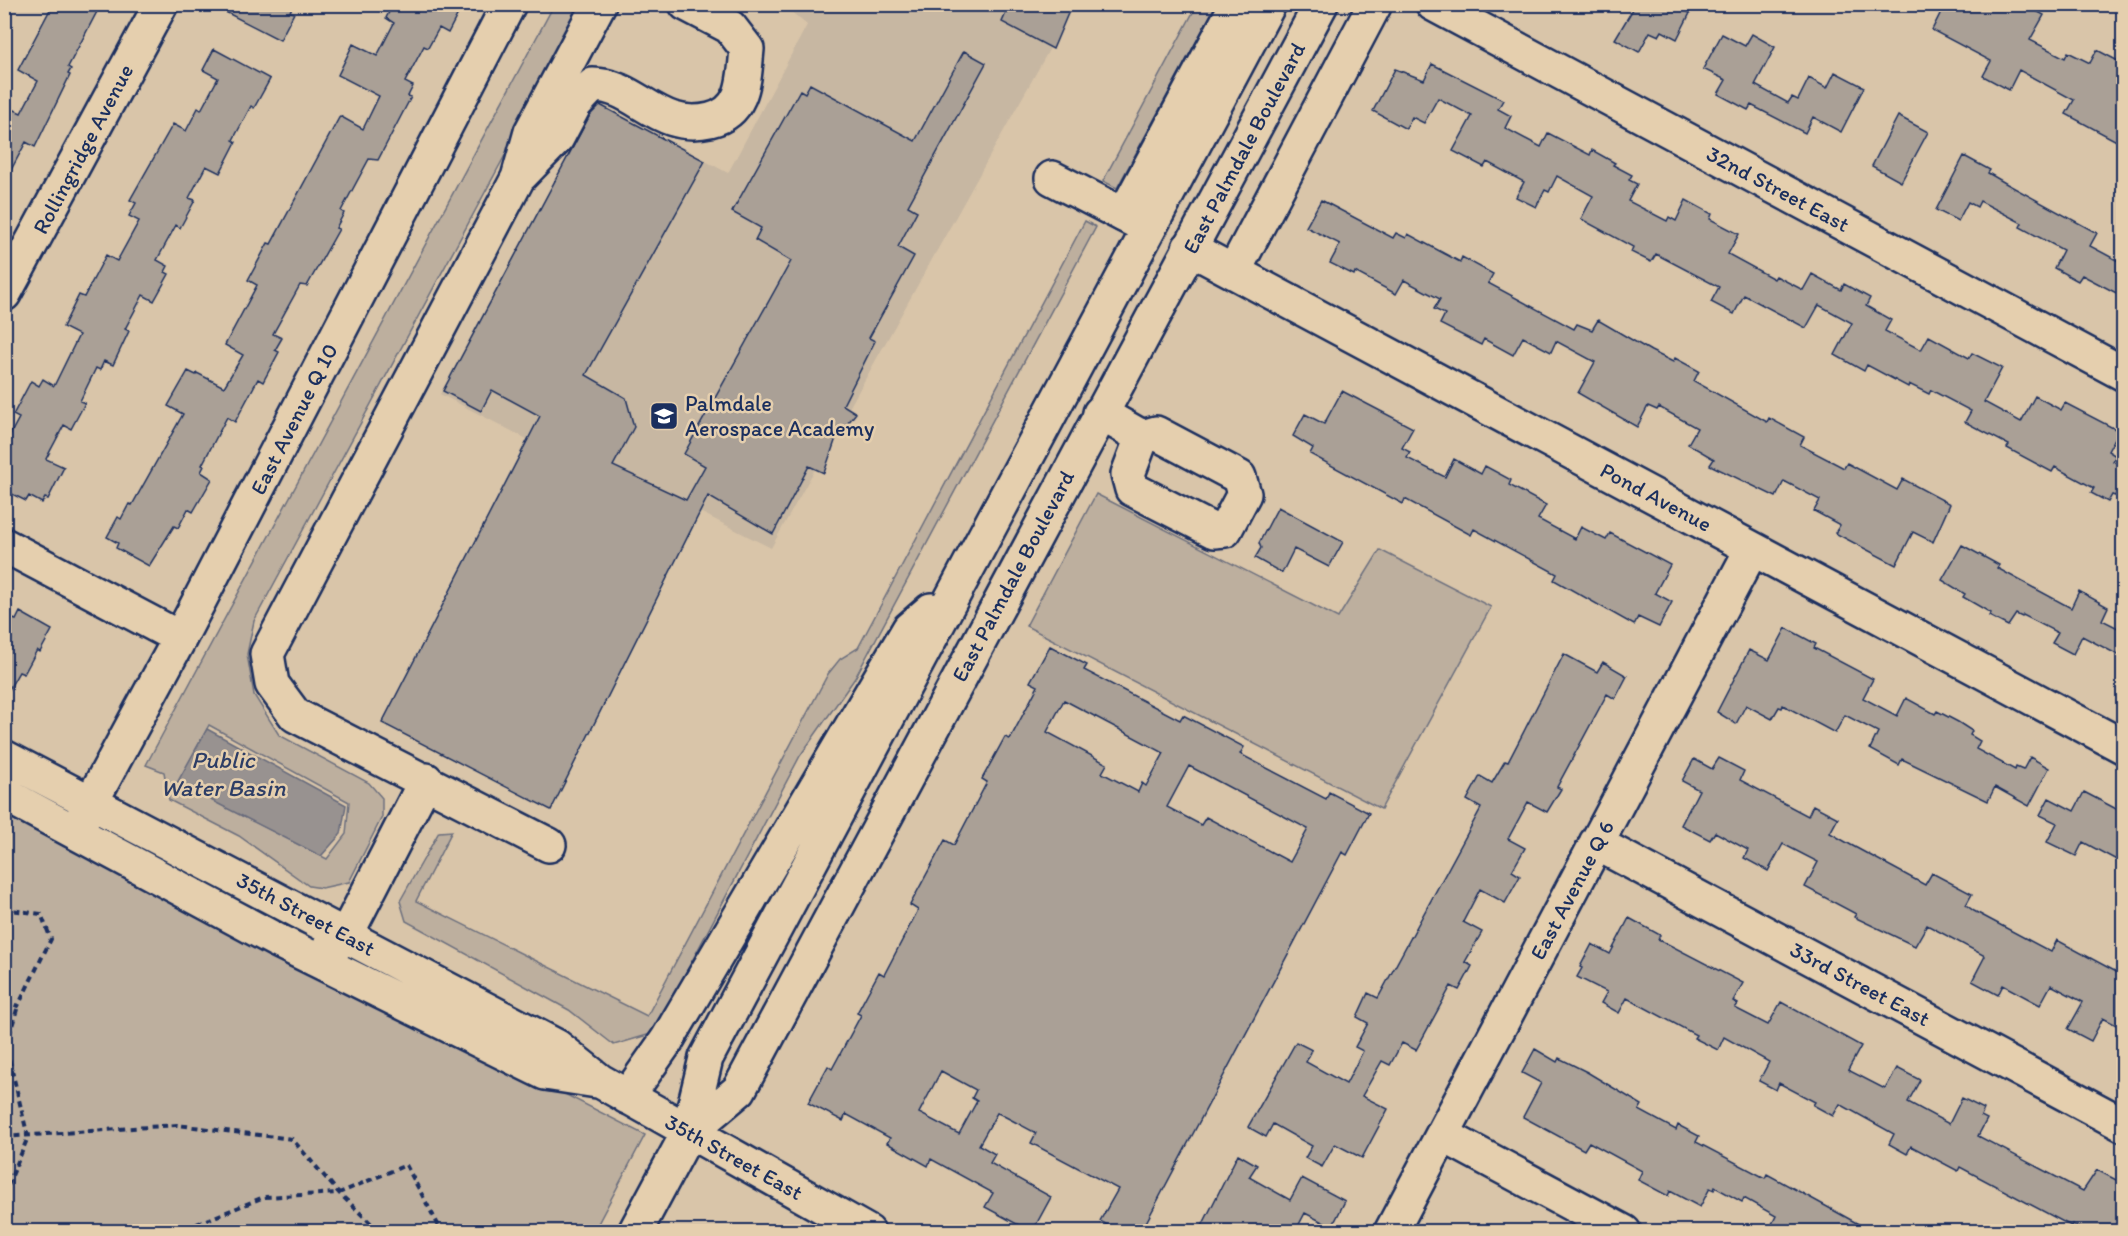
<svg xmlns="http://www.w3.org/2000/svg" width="2128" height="1236" viewBox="0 0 2128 1236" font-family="Itim,sans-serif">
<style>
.built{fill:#c7b7a2}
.green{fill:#bdaf9e;stroke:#6c6f7e;stroke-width:1.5;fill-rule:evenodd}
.water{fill:#989290;stroke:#666a7c;stroke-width:1.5}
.building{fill:#aaa096;stroke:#1b2f5e;stroke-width:1.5;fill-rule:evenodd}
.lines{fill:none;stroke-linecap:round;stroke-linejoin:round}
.minor-casing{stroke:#1b2f5e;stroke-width:38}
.highway-casing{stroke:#1b2f5e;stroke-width:38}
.path{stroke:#1b2f5e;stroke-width:4;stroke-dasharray:6 4.5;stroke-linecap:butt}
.minor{stroke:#e5cfae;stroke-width:33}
.highway{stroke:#e5cfae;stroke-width:33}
.labels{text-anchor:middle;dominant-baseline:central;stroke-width:5;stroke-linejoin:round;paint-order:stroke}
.street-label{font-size:22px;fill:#1b2f5e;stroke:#e5cfae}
.poi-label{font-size:22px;fill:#1b2f5e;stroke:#e5cfae;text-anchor:start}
.water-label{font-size:24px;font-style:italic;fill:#2e3e66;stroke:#e5cfae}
</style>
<rect width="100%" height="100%" fill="#d9c5a9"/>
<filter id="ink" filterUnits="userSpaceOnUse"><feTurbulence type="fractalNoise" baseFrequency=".0167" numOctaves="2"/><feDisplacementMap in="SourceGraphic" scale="12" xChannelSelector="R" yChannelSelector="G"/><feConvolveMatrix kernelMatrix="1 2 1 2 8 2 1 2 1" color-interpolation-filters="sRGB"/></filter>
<g filter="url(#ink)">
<!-- built -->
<path class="built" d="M783 5H1074L771 548 700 512 551 810 382 723 527 439 440 394 596 103 728 173 807 25Z"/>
<!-- green -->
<path class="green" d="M554 5H586L254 621 247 654 254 695 279 735 369 783 382 798V817L349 882 322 888 309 886 239 836 169 800 164 772 146 765ZM209 725 349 802 346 834 327 859 178 783Z
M1197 5H1216L1117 188 1103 181Z
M1085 221 1096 227 855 678 800 756 654 1033 614 1045 569 1010 406 921 400 901 439 832 452 831 416 901 647 1016 828 674 840 659 858 648Z
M1096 494 1338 618 1380 550 1491 607 1381 809 1026 626Z
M4 807 645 1135 594 1231H5Z"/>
<!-- water -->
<path class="water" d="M207 729 346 805 341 834 321 856 177 783Z"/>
<!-- building -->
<path class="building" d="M53 4H101L68 67 71 69 68 74 70 75 35 147 26 142 4 183V105L21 113 38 81 18 70Z
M210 4H293L290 12 294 13 280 40Z
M393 4H463L448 33 439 28 428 48 424 46 405 82 413 86 408 96 411 97 378 160 369 159 341 211 344 213 336 228 339 229 307 286 300 285 273 334 282 338 275 350 279 352 263 382 258 379 235 422 227 417 202 465 204 466 201 472 212 479 193 512 188 509 178 528 174 526 149 566 116 548 118 543 107 537 118 517 121 519 129 504 132 505 183 414 168 406 188 371 196 375 197 373 224 387 243 355 225 345 257 285 248 280 268 243 271 244 340 116 363 129 379 96 338 75 353 44 377 56 394 23 386 18Z
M1010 4H1072L1053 49 1002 22Z
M1636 4H1674L1690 13 1677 39 1662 31 1659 36 1650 32 1639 52 1615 39Z
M1945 4H2023L2044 15 2030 40 2065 58 2068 52 2090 63 2097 50 2124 64V145L2066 114 2074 100 2019 70 2009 90 1983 76 1991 61 1932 30Z
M1722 34 1745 46 1752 34 1775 47 1755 85 1788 103 1792 97 1798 100 1809 78 1827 88 1835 72 1864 87 1841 132 1813 117 1805 133 1751 105 1748 110 1718 94 1726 80 1703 69Z
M214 49 270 79 254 108 251 106 233 140 236 142 220 173 206 166 189 198 195 200 180 228 176 225 157 260 168 266 165 272 169 274 154 301 143 295 125 329 129 331 113 365 104 361 100 370 96 368 80 401 85 403 71 429 64 425 46 459 64 467 48 499 45 498 42 503 29 496 26 501 4 490V446L19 418 13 415 31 381 39 386 43 379 54 386 79 335 63 327 79 295 84 297 106 255 117 261 139 221 129 216 136 203 130 200 173 124 186 131 198 108 201 110 218 78 203 70Z
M964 51 986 63 908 206 917 211 898 247 914 256 869 338 875 341 843 405 856 413 836 438 824 473 809 466 773 534 708 496 551 810 382 723 540 416 492 390 481 411 443 391 590 115 600 105 705 161 586 375 626 398 634 427 613 466 686 500 705 466 684 454 791 261 755 240 761 228 732 212 800 90 805 93 810 84 915 141Z
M1432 64 1503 100 1498 109 1511 116 1505 128 1541 147 1548 133 1590 155 1592 150 1615 163 1613 165 1632 175 1629 180 1637 184 1628 201 1667 221 1669 217 1676 221 1686 200 1712 214 1710 219 1739 234 1728 254 1774 279 1776 276 1803 290 1812 274 1841 290 1844 284 1870 298 1866 306 1891 320 1885 331 1921 350 1929 336 1969 358 1972 353 2002 368 1984 402 2021 422 2035 396 2061 410 2065 403 2119 431 2108 451 2116 456 2113 461 2124 467V480L2115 496 2112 495 2108 502 2091 493 2094 488 2055 467 2052 472 2007 448 2009 445 1965 422 1971 411 1931 390 1929 394 1909 384 1908 387 1867 365 1864 371 1835 355 1852 323 1819 305 1806 328 1744 295 1734 314 1711 302 1719 287 1656 254 1651 262 1631 252 1633 247 1581 219 1593 196 1557 176 1549 192 1545 190 1536 207 1516 197 1524 182 1487 162 1484 167 1453 151 1472 116 1438 98 1424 123 1412 117 1406 129 1373 111 1395 69 1424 80Z
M1898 116 1928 132 1901 182 1872 166Z
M1964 156 1990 170 1988 173 2007 184 2097 233 2090 246 2124 264V297L2082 275 2078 281 2054 268 2063 250 2020 227 2022 223 1980 201 1977 207 1968 202 1958 221 1936 210Z
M1321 200 1393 238 1396 233 1406 238 1408 234 1460 262 1462 257 1493 274 1488 283 1574 329 1577 324 1592 330 1598 320 1651 351 1673 362 1675 358 1699 371 1694 381 1767 422 1769 418 1804 437 1800 445 1844 468 1847 463 1897 490 1903 479 1950 504 1933 542 1913 532 1896 565 1835 533 1840 525 1814 511 1820 500 1784 481 1776 497 1710 465 1714 459 1688 444 1697 428 1659 407 1657 410 1648 406 1637 427 1578 393 1595 362 1556 341 1551 352 1523 337 1513 355 1484 339 1481 345 1440 324 1445 314 1434 309 1440 299 1404 280 1396 294 1355 272 1354 275 1330 263 1340 244 1306 227Z
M1342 391 1413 428 1402 448 1410 452 1407 458 1445 477 1454 459 1481 474 1485 466 1511 480 1509 485 1546 505 1538 519 1575 539 1581 527 1606 540 1610 533 1670 565 1655 593 1672 602 1659 627 1638 617 1634 625 1554 580 1557 574 1474 529 1471 535 1405 499 1403 504 1310 454 1313 448 1293 436 1305 414 1324 424Z
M1278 507 1343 542 1329 567 1294 549 1282 573 1255 558 1261 548 1259 543Z
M1962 545 1999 565 1997 568 2071 608 2079 591 2108 607 2102 620 2124 631V658L2082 636 2073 654 2052 643 2058 633 2023 615 2022 617 2016 614 2008 626 1989 616 1991 613 1963 597 1965 594 1942 580Z
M20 612 52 630 40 652 37 650 24 674 19 672 4 698V635L13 619 16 620Z
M1786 628 1816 644 1814 648 1873 679 1863 698 1897 716 1906 698 1935 714 1937 711 1958 722 1972 731 1970 735 1980 741 1976 749 2015 770 2016 767 2023 770 2030 757 2049 768 2029 806 1995 787 1988 801 1902 759 1899 765 1870 749 1878 732 1845 715 1835 733 1783 705 1782 708 1779 707 1772 719 1746 705 1736 724 1717 712 1749 650 1769 660Z
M1050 646 1087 665 1084 670 1180 720 1183 715 1244 747 1240 754 1326 799 1329 792 1369 813 1347 855 1342 852 1141 1232H1120L1100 1221 1118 1189 1031 1143 1036 1133 1000 1114 997 1113 979 1145 995 1154 990 1163 1051 1197 1032 1232 985 1207 993 1193 931 1159 928 1166 887 1143 890 1138 846 1114 843 1121 808 1103 828 1066 832 1069 861 1015 857 1013 879 972 884 975 918 910 910 905 945 840 954 845 987 782 982 779 1005 737 1010 739 1038 686 1030 682ZM1064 700 1164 753 1146 786 1142 783 1138 792 1102 773 1107 764 1047 732ZM1189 766 1308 829 1290 862 1206 817 1201 825 1167 807ZM941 1071 976 1090 972 1098 977 1101 959 1134 919 1113Z
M1564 654 1597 672 1603 662 1627 676 1615 699 1607 694 1557 787 1561 789 1547 812 1528 802 1508 839 1525 848 1512 871 1520 876 1505 903 1480 889 1463 922 1482 932 1465 962 1472 966 1459 990 1451 986 1416 1050 1402 1043 1390 1065 1382 1061 1362 1096 1388 1109 1362 1158 1335 1144 1322 1167 1305 1158 1312 1146 1273 1124 1266 1137 1248 1127 1296 1042 1312 1050 1306 1062 1346 1084 1363 1051 1355 1047 1368 1023 1357 1017 1368 993 1378 998 1481 808 1467 800 1480 776 1492 783 1505 761 1508 762Z
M1719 758 1744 771 1740 780 1808 816 1813 805 1838 818 1830 833 1851 845 1925 885 1932 873 1972 894 1966 905 1974 911 2051 952 2057 940 2124 976V1029L2103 1018 2091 1041 2068 1029 2083 1002 2051 985 2040 1005 2003 985 1998 995 1972 981 1985 956 1927 925 1915 946 1854 917 1856 914 1805 887 1818 862 1783 844 1768 871 1744 858 1748 850 1715 832 1710 840 1681 825 1699 790 1682 781 1694 759 1712 769Z
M2084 792 2124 813V864L2083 842 2076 856 2047 842 2057 823 2040 815 2049 798 2074 811Z
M1629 918 1660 935 1658 939 1743 983 1733 1001 1738 1004 1735 1008 1768 1025 1781 1002 1861 1046 1848 1070 1885 1089 1897 1068 1920 1080 1908 1102 1949 1124 1962 1098 1984 1109 1981 1116 1987 1119 1978 1136 2083 1191 2097 1170 2124 1184V1232H2086L2072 1224 2071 1226 1960 1167 1958 1171 1911 1146 1907 1154 1889 1144 1894 1134 1840 1104 1833 1116 1813 1105 1815 1102 1779 1083 1776 1090 1759 1081 1769 1062 1724 1037 1718 1050 1694 1038 1696 1035 1627 998 1619 1013 1601 1003 1607 992 1577 977 1582 968 1580 967 1592 944 1610 954Z
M1535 1049 1557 1062 1559 1058 1587 1072 1642 1105 1639 1110 1676 1130 1678 1125 1699 1136 1696 1142 1765 1178 1767 1174 1873 1232H1768L1776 1216 1744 1198 1742 1202 1715 1187 1714 1190 1710 1188 1700 1207 1670 1191 1668 1196 1638 1180 1642 1171 1589 1142 1584 1150 1523 1117 1541 1083 1522 1073Z
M1238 1154 1257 1165 1249 1177 1290 1200 1302 1178 1345 1201 1332 1227 1305 1213 1295 1232H1199Z"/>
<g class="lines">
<!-- minor casing -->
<g class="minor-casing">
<path id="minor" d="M1433 4 2124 374
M521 175 557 138 575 104 593 85C637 85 657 132 710 120 745 112 744 79 747 49L730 27 686 4
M1052 178 1149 228
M1189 248 2124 747
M1234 271 1375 4
M4 294 161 4
M1100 413 1142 437 1156 433 1239 477 1244 494 1225 530 1214 531 1132 489 1128 474 1142 437
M4 545 180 638
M4 757 556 1046 600 1081 868 1232
M4 794 276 940 545 1073 597 1081
M75 832 180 638 509 4
M1596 843 2124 1125
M549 845 295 715 272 684 267 654 518 178 531 132 599 4
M330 946H335L346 935 426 780
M1443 1135 1624 1232
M1391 1232 1752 549"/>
</g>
<!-- highway casing -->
<g class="highway-casing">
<path id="highway" d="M1124 215 1237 4
M627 1097 667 1040 909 629 931 610
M688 1133 739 1090 1321 4
M635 1232 688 1133 706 1058 1269 4"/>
</g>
<!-- path -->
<path class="path" d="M4 909 41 914 51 939 18 1006 4 1001
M4 1137 177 1125 292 1139 339 1193 380 1232
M4 1195 28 1137 6 1046 18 1006
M177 1232 264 1197 339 1193 406 1165 442 1232"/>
<!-- minor -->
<use href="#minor" class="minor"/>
<!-- highway -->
<use href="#highway" class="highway"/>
</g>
</g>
<!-- icons -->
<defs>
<g id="school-square" transform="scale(1.5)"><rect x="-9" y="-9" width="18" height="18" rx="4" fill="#1b2f5e" stroke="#e5cfae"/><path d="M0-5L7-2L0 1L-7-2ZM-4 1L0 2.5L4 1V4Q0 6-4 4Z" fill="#fff"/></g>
</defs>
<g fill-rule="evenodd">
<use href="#school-square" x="664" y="416"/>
</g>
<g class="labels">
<!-- street labels -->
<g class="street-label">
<text transform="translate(1244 148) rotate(-62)">East Palmdale Boulevard</text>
<text transform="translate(83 149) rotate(-62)">Rollingridge Avenue</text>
<text transform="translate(1778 189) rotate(28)">32nd Street East</text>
<text transform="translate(294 419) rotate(-63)">East Avenue Q 10</text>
<text transform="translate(1656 497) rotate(28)">Pond Avenue</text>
<text transform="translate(1013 576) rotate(-62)">East Palmdale Boulevard</text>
<text transform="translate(1572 890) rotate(-62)">East Avenue Q 6</text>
<text transform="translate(306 914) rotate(28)">35th Street East</text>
<text transform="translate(1860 984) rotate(28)">33rd Street East</text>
<text transform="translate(734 1157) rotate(29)">35th Street East</text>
</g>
<!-- poi labels -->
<g class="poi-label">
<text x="685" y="403">Palmdale<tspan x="685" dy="25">Aerospace Academy</tspan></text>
</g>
<!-- water labels -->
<g class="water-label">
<text x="223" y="759">Public<tspan x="223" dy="28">Water Basin</tspan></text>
</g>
</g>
<!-- margin -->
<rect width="2128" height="1236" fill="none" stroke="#e5cfae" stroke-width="24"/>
<rect x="12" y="12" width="2104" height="1212" fill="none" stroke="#1b2f5e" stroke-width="2" filter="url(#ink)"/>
</svg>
